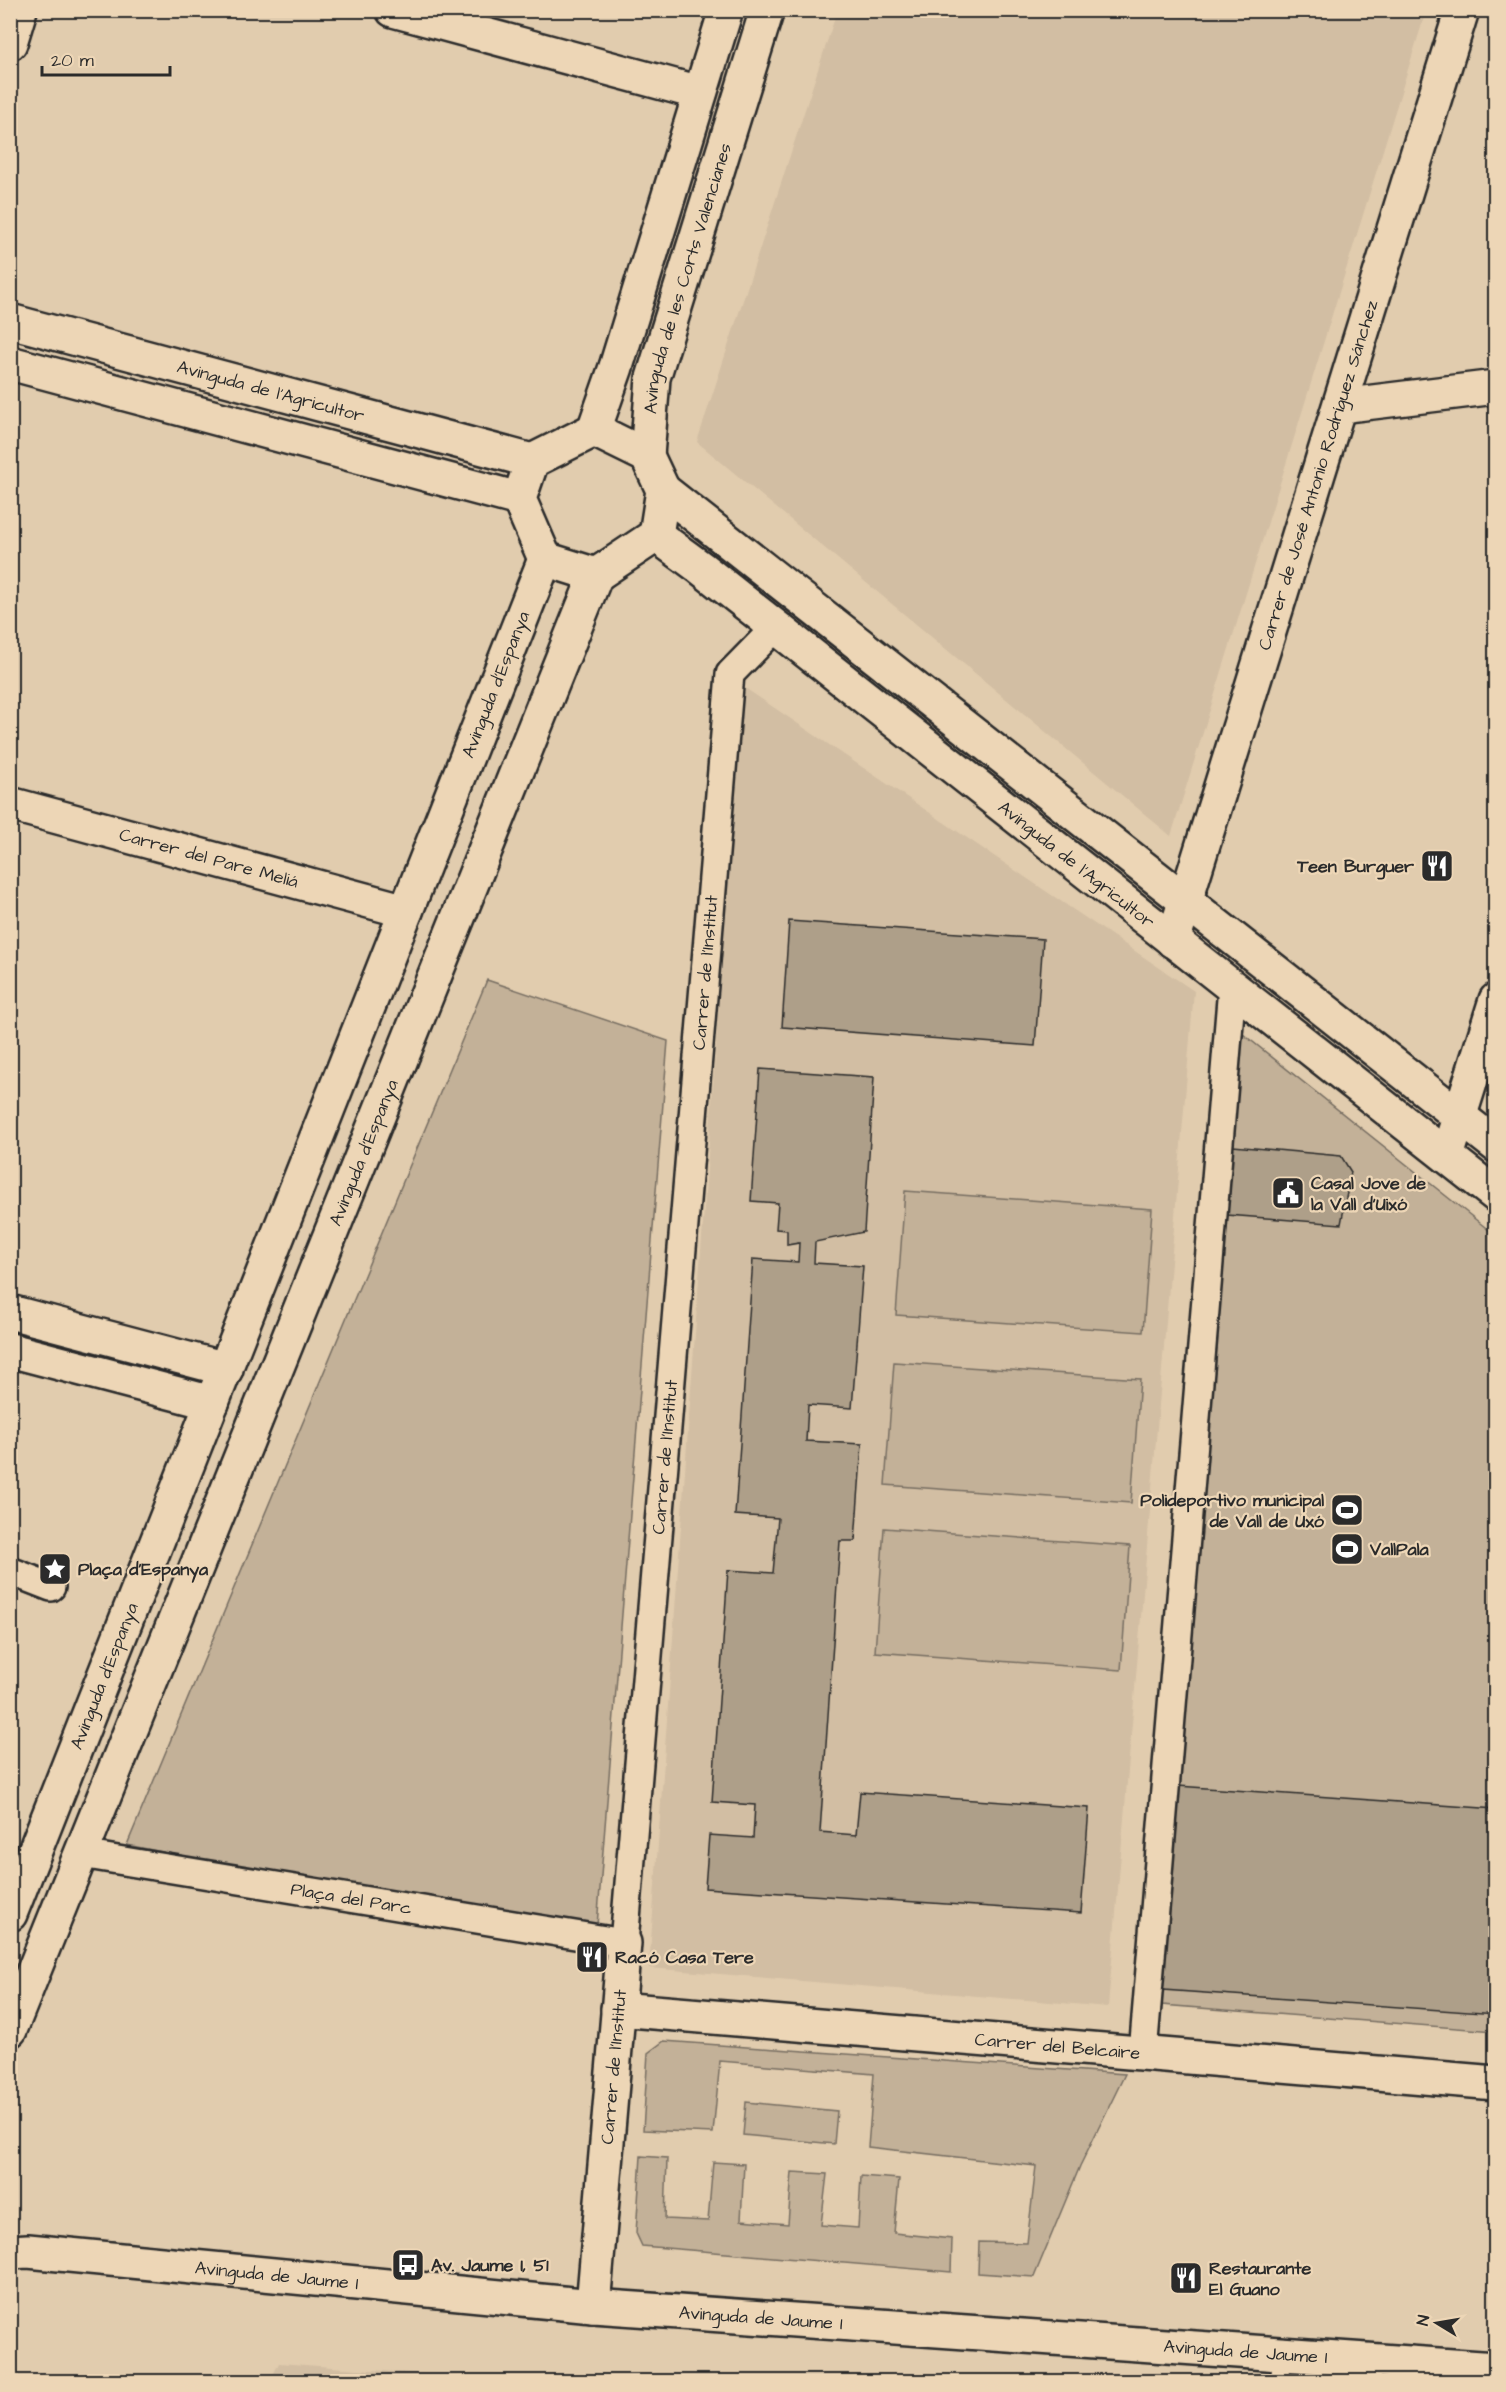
<svg xmlns="http://www.w3.org/2000/svg" width="1506" height="2392" viewBox="0 0 1506 2392" font-family="'Architects Daughter',sans-serif">
<style>
.built{fill:#d2bea3}
.green{fill:#c3b198;stroke:#776e62;stroke-width:1.5}
.building{fill:#ae9f89;stroke:#2b2b2b;stroke-width:1.5}
.lines{fill:none;stroke-linecap:round;stroke-linejoin:round}
.service-casing{stroke:#2b2b2b;stroke-width:22}
.pedestrian-casing{stroke:#2b2b2b;stroke-width:32}
.minor-casing{stroke:#2b2b2b;stroke-width:38}
.tertiary-casing{stroke:#2b2b2b;stroke-width:38}
.service{stroke:#edd6b6;stroke-width:18}
.pedestrian{stroke:#edd6b6;stroke-width:27}
.minor{stroke:#edd6b6;stroke-width:33}
.tertiary{stroke:#edd6b6;stroke-width:33}
.labels{text-anchor:middle;dominant-baseline:central;stroke-width:4.5;stroke-linejoin:round;paint-order:stroke}
.street-label{font-size:18px;fill:#2b2b2b;stroke:#edd6b6}
.poi-label{font-size:18px;font-weight:bold;fill:#2b2b2b;stroke:#edd6b6;text-anchor:start}
</style>
<rect width="100%" height="100%" fill="#e1ccae"/>
<filter id="ink" filterUnits="userSpaceOnUse"><feTurbulence type="fractalNoise" baseFrequency=".0167" numOctaves="2"/><feDisplacementMap in="SourceGraphic" scale="12" xChannelSelector="R" yChannelSelector="G"/><feConvolveMatrix kernelMatrix="1 2 1 2 8 2 1 2 1" color-interpolation-filters="sRGB"/></filter>
<g filter="url(#ink)">
<!-- built -->
<path class="built" d="M837 11H1426L1171 836 697 442Z
M742 686 1194 991 1108 2007 649 1968Z
M279 2363 515 2381H270Z"/>
<!-- green -->
<path class="green" d="M487 980 668 1041 596 1938 127 1845Z
M1233 1026 1495 1235V2031L1162 2005Z
M905 1191 1152 1209 1143 1332 896 1315Z
M894 1362 1140 1379 1131 1503 885 1485Z
M884 1528 1130 1546 1121 1670 875 1652Z
M664 2041 1125 2074 1080 2166 1034 2277 978 2273 979 2242 1027 2243 1036 2166 868 2147 874 2074 720 2061 713 2133 643 2130 648 2053Z
M746 2102 837 2111 834 2144 743 2135Z
M641 2156 667 2158 665 2219 708 2221 713 2162 744 2164 741 2220 788 2224 792 2172 827 2174 821 2225 858 2228 861 2176 899 2179 894 2233 952 2239 951 2272 642 2246 636 2233Z"/>
<!-- building -->
<path class="building" d="M789 921 1043 939 1035 1046 782 1027Z
M760 1069 874 1077 864 1232 815 1242 814 1263 863 1266 852 1408 808 1405 806 1441 862 1444 855 1541H840L820 1832 856 1835 860 1792 1089 1808 1081 1913 705 1888 709 1835 753 1838 755 1805 712 1802 728 1570 773 1573 778 1518 735 1515 753 1259 798 1262 799 1243 787 1245V1230L776 1229 778 1203 751 1201Z
M1233 1146 1341 1156 1351 1172 1341 1224 1227 1215Z
M1178 1786 1496 1809V2014L1163 1990Z"/>
<g class="lines">
<!-- service casing -->
<g class="service-casing">
<path id="service" d="M1280 2382 1282 2354"/>
</g>
<!-- pedestrian casing -->
<g class="pedestrian-casing">
<g id="pedestrian">
<path d="M10 1571 51 1587"/>
<path id="s1" d="M81 1854 624 1943 730 674 776 627"/>
<path d="M1143 2053 1232 987"/>
</g>
</g>
<!-- minor casing -->
<g class="minor-casing">
<g id="minor">
<path d="M393 10 700 93"/>
<path d="M10 43 20 10"/>
<path d="M1340 406 1496 387"/>
<path id="s2" d="M10 804 406 911"/>
<path id="s3" d="M1173 941 1462 10"/>
<path d="M1447 1156 1496 1000"/>
<path d="M10 1312 226 1369"/>
<path d="M10 1350 212 1403"/>
<path id="s4" d="M618 2009 1496 2083"/>
<path id="s5" d="M593 2306 624 1943"/>
</g>
</g>
<!-- tertiary casing -->
<g class="tertiary-casing">
<g id="tertiary">
<path id="s6" d="M10 321 532 461"/>
<path d="M10 363 519 499"/>
<path d="M594 430 616 367 726 10"/>
<path d="M594 430 532 461 519 499 545 559 596 575"/>
<path d="M594 430 647 456 663 490 656 535 596 575"/>
<path id="s7" d="M647 456 653 378 767 10"/>
<path d="M663 490 1496 1145"/>
<path id="s8" d="M656 535 701 568 1496 1195"/>
<path id="s9" d="M10 1914 545 559"/>
<path id="s10" d="M10 2030 596 575"/>
<path id="s11" d="M10 2252 28 2251 593 2306 1496 2369"/>
</g>
</g>
<!-- service -->
<use href="#service" class="service"/>
<!-- pedestrian -->
<use href="#pedestrian" class="pedestrian"/>
<!-- minor -->
<use href="#minor" class="minor"/>
<!-- tertiary -->
<use href="#tertiary" class="tertiary"/>
</g>
</g>
<!-- icons -->
<defs>
<g id="restaurant-square" transform="scale(1.725)"><rect x="-9" y="-9" width="18" height="18" rx="4" fill="#2b2b2b" stroke="#edd6b6"/><path d="M-5-6h1v4h1v-4h1v4h1v-4h1v5L-1.5 .5V6h-2V.5L-5-1ZM5-6V6H3V1.5H1.5Q1.5-4 5-6Z" fill="#fff"/></g>
<g id="civic-square" transform="scale(1.725)"><rect x="-9" y="-9" width="18" height="18" rx="4" fill="#2b2b2b" stroke="#edd6b6"/><path d="M-.6-6.5H3V-4.5H.6V-3L4-1V1h2V6H-6V1h2V-1L-.6-3ZM-1.2 2.5V6h2.4V2.5Z" fill="#fff"/></g>
<g id="stadium-square" transform="scale(1.725)"><rect x="-9" y="-9" width="18" height="18" rx="4" fill="#2b2b2b" stroke="#edd6b6"/><path d="M0-5a6.5 5 0 1 0 0 10a6.5 5 0 1 0 0-10ZM-3.5-1.8h7v3.6h-7Z" fill="#fff"/></g>
<g id="sight-square" transform="scale(1.725)"><rect x="-9" y="-9" width="18" height="18" rx="4" fill="#2b2b2b" stroke="#edd6b6"/><path d="M0-6L1.8-2.2L6-1.7L2.9 1.2L3.7 5.4L0 3.3L-3.7 5.4L-2.9 1.2L-6-1.7L-1.8-2.2Z" fill="#fff"/></g>
<g id="bus-square" transform="scale(1.725)"><rect x="-9" y="-9" width="18" height="18" rx="4" fill="#2b2b2b" stroke="#edd6b6"/><path d="M-5-6H5V4H4V6H2V4H-2V6H-4V4H-5ZM-3.5-4V0h7V-4ZM-3.5 1.2v1.5H-2V1.2ZM2 1.2v1.5H3.5V1.2Z" fill="#fff"/></g>
</defs>
<g fill-rule="evenodd">
<use href="#restaurant-square" x="1437" y="866"/>
<use href="#civic-square" x="1288" y="1193"/>
<use href="#stadium-square" x="1347" y="1510"/>
<use href="#stadium-square" x="1347" y="1549"/>
<use href="#sight-square" x="55" y="1569"/>
<use href="#restaurant-square" x="592" y="1957"/>
<use href="#bus-square" x="408" y="2265"/>
<use href="#restaurant-square" x="1186" y="2278"/>
</g>
<g class="labels">
<!-- street labels -->
<g class="street-label">
<text stroke="none"><textPath href="#s7" startOffset="183">Avinguda de les Corts Valencianes</textPath></text>
<text stroke="none"><textPath href="#s6" startOffset="270">Avinguda de l'Agricultor</textPath></text>
<text stroke="none"><textPath href="#s3" startOffset="488">Carrer de José Antonio Rodríguez Sánchez</textPath></text>
<text stroke="none"><textPath href="#s9" startOffset="1322">Avinguda d'Espanya</textPath></text>
<text stroke="none"><textPath href="#s2" startOffset="206">Carrer del Pare Meliá</textPath></text>
<text stroke="none"><textPath href="#s8" startOffset="534">Avinguda de l'Agricultor</textPath></text>
<text stroke="none"><textPath href="#s1" startOffset="1524">Carrer de l'Institut</textPath></text>
<text stroke="none"><textPath href="#s10" startOffset="946">Avinguda d'Espanya</textPath></text>
<text stroke="none"><textPath href="#s1" startOffset="1038">Carrer de l'Institut</textPath></text>
<text stroke="none"><textPath href="#s9" startOffset="256">Avinguda d'Espanya</textPath></text>
<text stroke="none"><textPath href="#s1" startOffset="274">Plaça del Parc</textPath></text>
<text stroke="none"><textPath href="#s4" startOffset="441">Carrer del Belcaire</textPath></text>
<text stroke="none"><textPath href="#s5" startOffset="240">Carrer de l'Institut</textPath></text>
<text stroke="none"><textPath href="#s11" startOffset="268">Avinguda de Jaume I</textPath></text>
<text stroke="none"><textPath href="#s11" startOffset="754">Avinguda de Jaume I</textPath></text>
<text stroke="none"><textPath href="#s11" startOffset="1240">Avinguda de Jaume I</textPath></text>
</g>
<!-- poi labels -->
<g class="poi-label">
<text x="1414" y="866" text-anchor="end">Teen Burguer</text>
<text x="1311" y="1183">Casal Jove de<tspan x="1311" dy="21">la Vall d’Uixó</tspan></text>
<text x="1324" y="1500" text-anchor="end">Polideportivo municipal<tspan x="1324" dy="21">de Vall de Uxó</tspan></text>
<text x="1370" y="1549">VallPala</text>
<text x="78" y="1569">Plaça d'Espanya</text>
<text x="615" y="1957">Racó Casa Tere</text>
<text x="431" y="2265">Av. Jaume I, 51</text>
<text x="1209" y="2268">Restaurante<tspan x="1209" dy="21">El Guano</tspan></text>
</g>
</g>
<!-- margin -->
<rect width="1506" height="2392" fill="none" stroke="#edd6b6" stroke-width="36"/>
<rect x="18" y="18" width="1470" height="2356" fill="none" stroke="#2b2b2b" stroke-width="2" filter="url(#ink)"/>
<!-- north arrow -->
<g transform="translate(1437 2323) rotate(281)" stroke="#edd6b6" stroke-width="4.5" paint-order="stroke">
<path d="M0-4.5L10 22L0 15L-10 22Z" fill="#2b2b2b"/>
<text y="-9" font-size="16" font-weight="bold" text-anchor="middle" fill="#2b2b2b">N</text>
</g>
<!-- scale -->
<path d="M42 66v9h128v-9" fill="none" stroke="#2b2b2b" stroke-width="3"/>
<text x="51" y="66" font-size="18" fill="#2b2b2b" stroke="#edd6b6" stroke-width="4.5" paint-order="stroke">20 m</text>
</svg>
